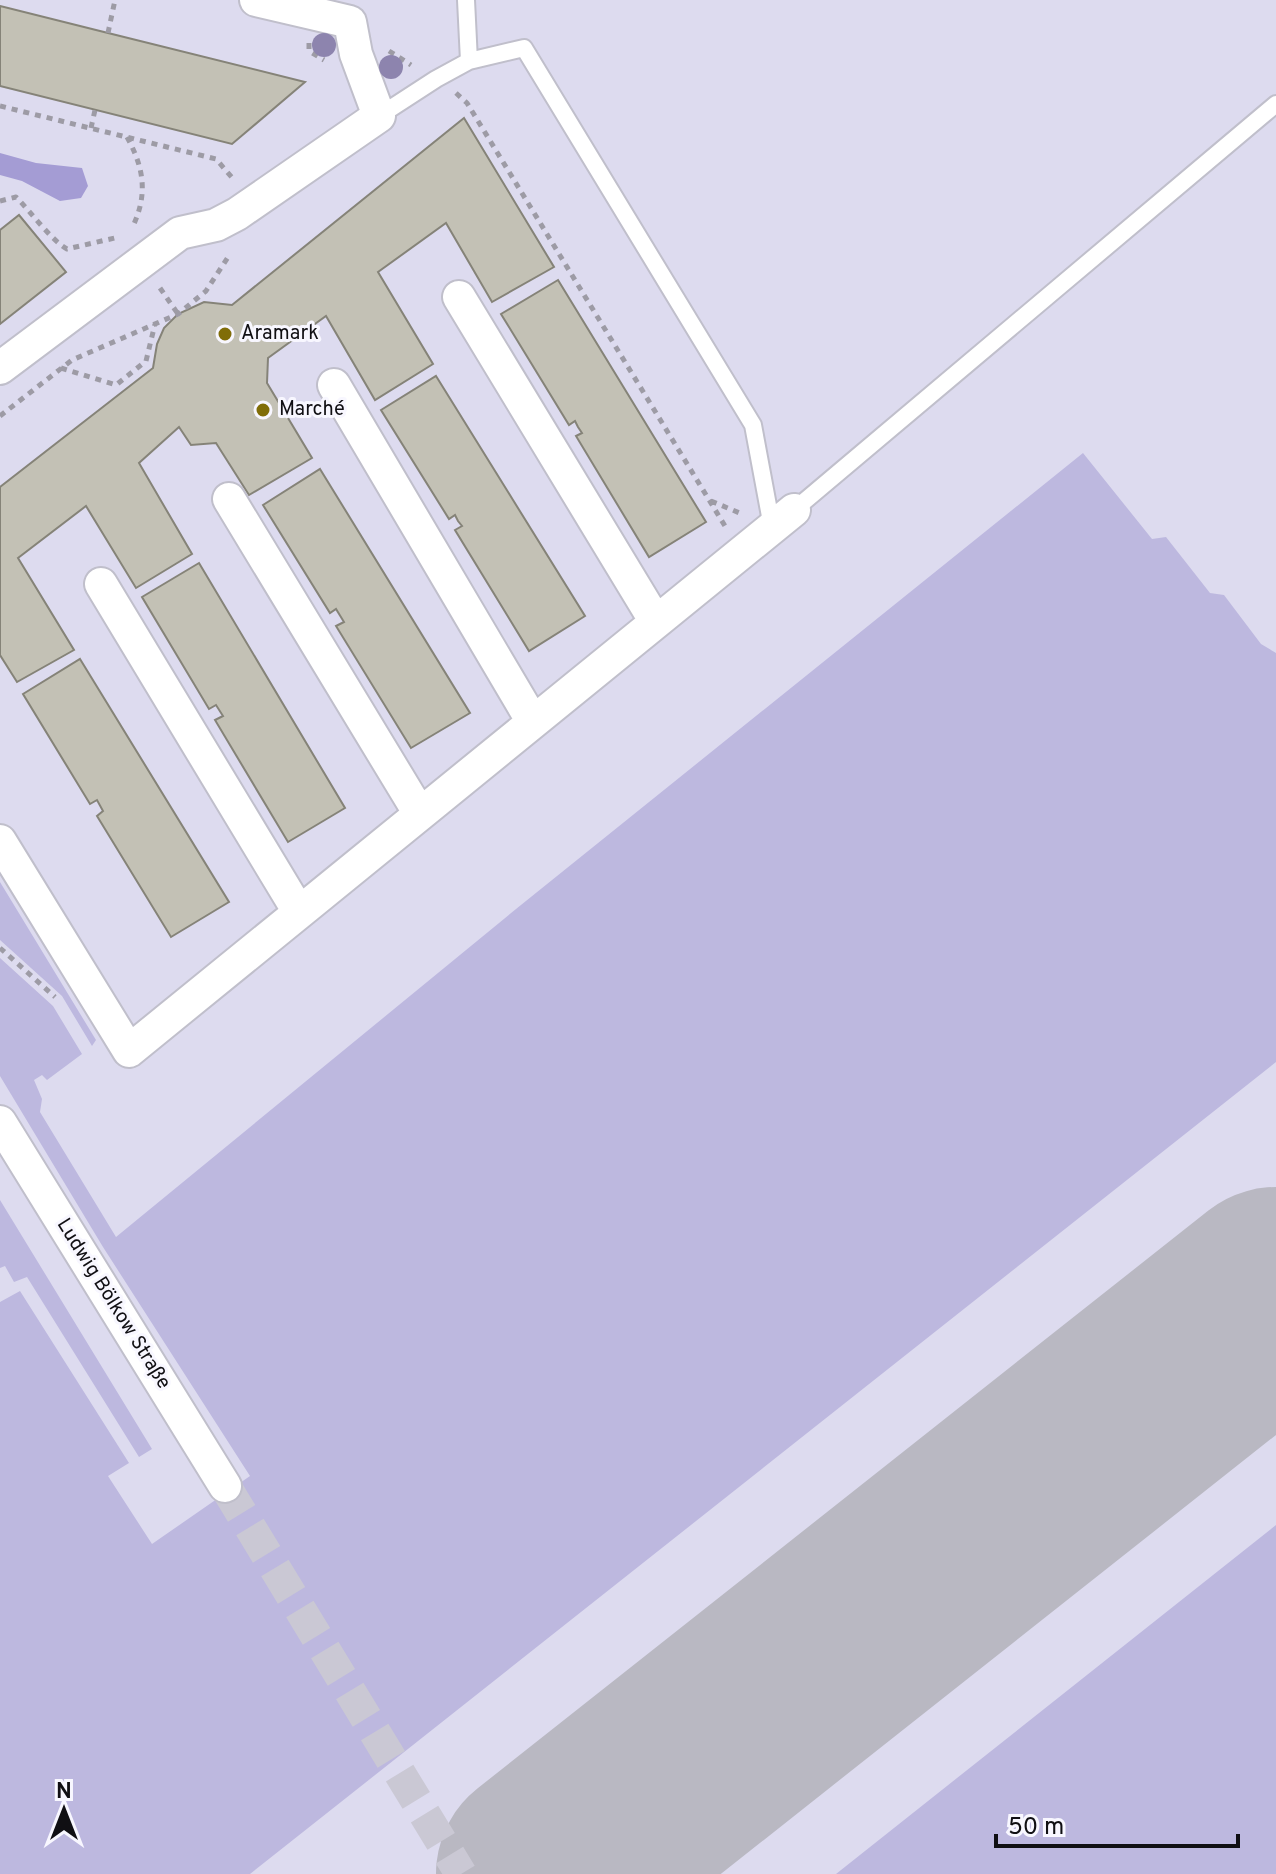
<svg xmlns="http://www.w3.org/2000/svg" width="1276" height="1874" viewBox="0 0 1276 1874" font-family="Overpass,sans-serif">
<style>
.built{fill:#dddbef}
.green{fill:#bdb8df}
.water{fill:#a49cd4}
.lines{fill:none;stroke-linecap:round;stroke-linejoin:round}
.runway{stroke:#b9b8c2;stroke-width:218}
.building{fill:#c3c1b5;stroke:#858378;stroke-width:2}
.minor-tunnel{stroke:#cac8d4;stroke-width:32;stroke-dasharray:32 16;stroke-linecap:butt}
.service-casing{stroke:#c0bfcb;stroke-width:20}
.minor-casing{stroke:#c0bfcb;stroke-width:36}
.path{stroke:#9d9ba5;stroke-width:5;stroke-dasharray:6 6;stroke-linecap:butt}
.service{stroke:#fff;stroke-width:16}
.minor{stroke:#fff;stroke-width:32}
.tree{fill:#8d84ae}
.poi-dot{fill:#806d08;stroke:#f8f7ff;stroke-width:3}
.labels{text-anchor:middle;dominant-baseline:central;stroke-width:6;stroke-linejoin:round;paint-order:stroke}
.poi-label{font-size:20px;fill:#100f13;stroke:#f8f7ff;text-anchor:start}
.street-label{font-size:20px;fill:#100f13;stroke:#f8f7ff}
</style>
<rect width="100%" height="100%" fill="#ebe9f6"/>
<!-- built -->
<path class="built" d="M0 0H1276V1874H0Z"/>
<!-- green -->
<path class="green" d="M1083 453 1152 539 1166 537 1210 593 1224 595 1261 644 1276 653V1062L250 1874H0V1302L20 1291 129 1463 108 1476 152 1544 250 1476 103 1247 0 1076V958L53 1006 82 1054 47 1080 42 1075 34 1080 42 1099 40 1112 116 1237 516 909Z
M0 882 96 1040 92 1046 62 996 0 940Z
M0 1200 152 1449 139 1457 27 1277 14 1282 5 1266 0 1268Z
M1276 1525V1874H836Z"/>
<!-- water -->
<path class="water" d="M0 153 36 163 82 168 88 186 81 198 60 201 22 181 0 175Z"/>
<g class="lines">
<!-- runway -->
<path class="runway" d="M545 1874 1276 1296"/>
</g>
<!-- building -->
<path class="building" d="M0 6 108 33 305 82 232 144 0 86Z
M464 118 554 267 492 302 446 223 378 272 433 364 375 400 326 316 268 358 267 383 312 458 249 495 216 443 191 445 179 427 139 463 192 554 136 588 86 506 18 558 74 650 17 682 0 655V487L153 368 157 344 164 328 178 314 204 302 232 305Z
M19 215 66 272 0 324V230Z
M558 280 706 522 649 557 576 436 582 433 578 427 575 421 569 425 501 314Z
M436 376 585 616 529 651 455 530 462 526 458 521 455 515 449 519 381 410Z
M320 469 470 713 411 748 336 626 344 622 336 609 330 613 263 505Z
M199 563 345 808 288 842 215 720 223 716 216 705 209 709 142 597Z
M80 659 229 902 171 937 97 816 103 811 97 800 90 804 23 694Z"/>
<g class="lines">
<!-- minor-tunnel -->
<path class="minor-tunnel" d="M225 1486 461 1874"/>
<!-- service casing -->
<g class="service-casing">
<path id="service" d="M466 0 469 61
M379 116 436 79 469 61 524 48 753 425 772 527
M794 510 1276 104"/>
</g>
<!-- minor casing -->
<g class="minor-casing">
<path id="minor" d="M459 297 656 622
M0 368 180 233 216 225 237 214 379 116 356 54 350 22 256 0
M334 385 533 722
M229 499 420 814
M101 584 299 912
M0 841 129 1051 794 510
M0 1122 225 1486"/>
</g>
<!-- path -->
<path class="path" d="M108 33 115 0
M309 43V51L324 60
M389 51 411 65
M456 93 467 103 725 526
M0 106 216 159 235 181
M91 128 95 110
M127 137C144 168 148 194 133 226
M0 201 16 197C31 212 51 240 67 249L119 237
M160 288 178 314
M61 368 116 385 146 361 155 324
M0 416 72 360 178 314 206 291 230 254
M711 501 742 514
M0 948 55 997"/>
<!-- service -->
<use href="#service" class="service"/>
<!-- minor -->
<use href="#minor" class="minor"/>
</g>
<!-- trees -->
<g class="tree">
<circle cx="324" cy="45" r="12"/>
<circle cx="391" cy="67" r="12"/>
</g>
<!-- markers -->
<g class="poi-dot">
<circle cx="225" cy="334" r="8"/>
<circle cx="263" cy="410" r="8"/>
</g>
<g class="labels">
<!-- poi labels -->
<g class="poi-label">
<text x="241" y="334">Aramark</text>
<text x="279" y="410">Marché</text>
</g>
<!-- street labels -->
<g class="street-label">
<text transform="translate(113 1304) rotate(58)">Ludwig Bölkow Straße</text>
</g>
</g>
<!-- north arrow -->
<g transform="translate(64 1810)" stroke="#f8f7ff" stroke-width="6" paint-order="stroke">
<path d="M0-6L14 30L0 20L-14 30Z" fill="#100f13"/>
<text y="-12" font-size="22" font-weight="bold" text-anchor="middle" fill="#100f13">N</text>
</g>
<!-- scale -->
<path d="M996 1834v12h242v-12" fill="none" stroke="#100f13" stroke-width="4"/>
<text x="1008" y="1834" font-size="24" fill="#100f13" stroke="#f8f7ff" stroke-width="6" paint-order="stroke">50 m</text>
</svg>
